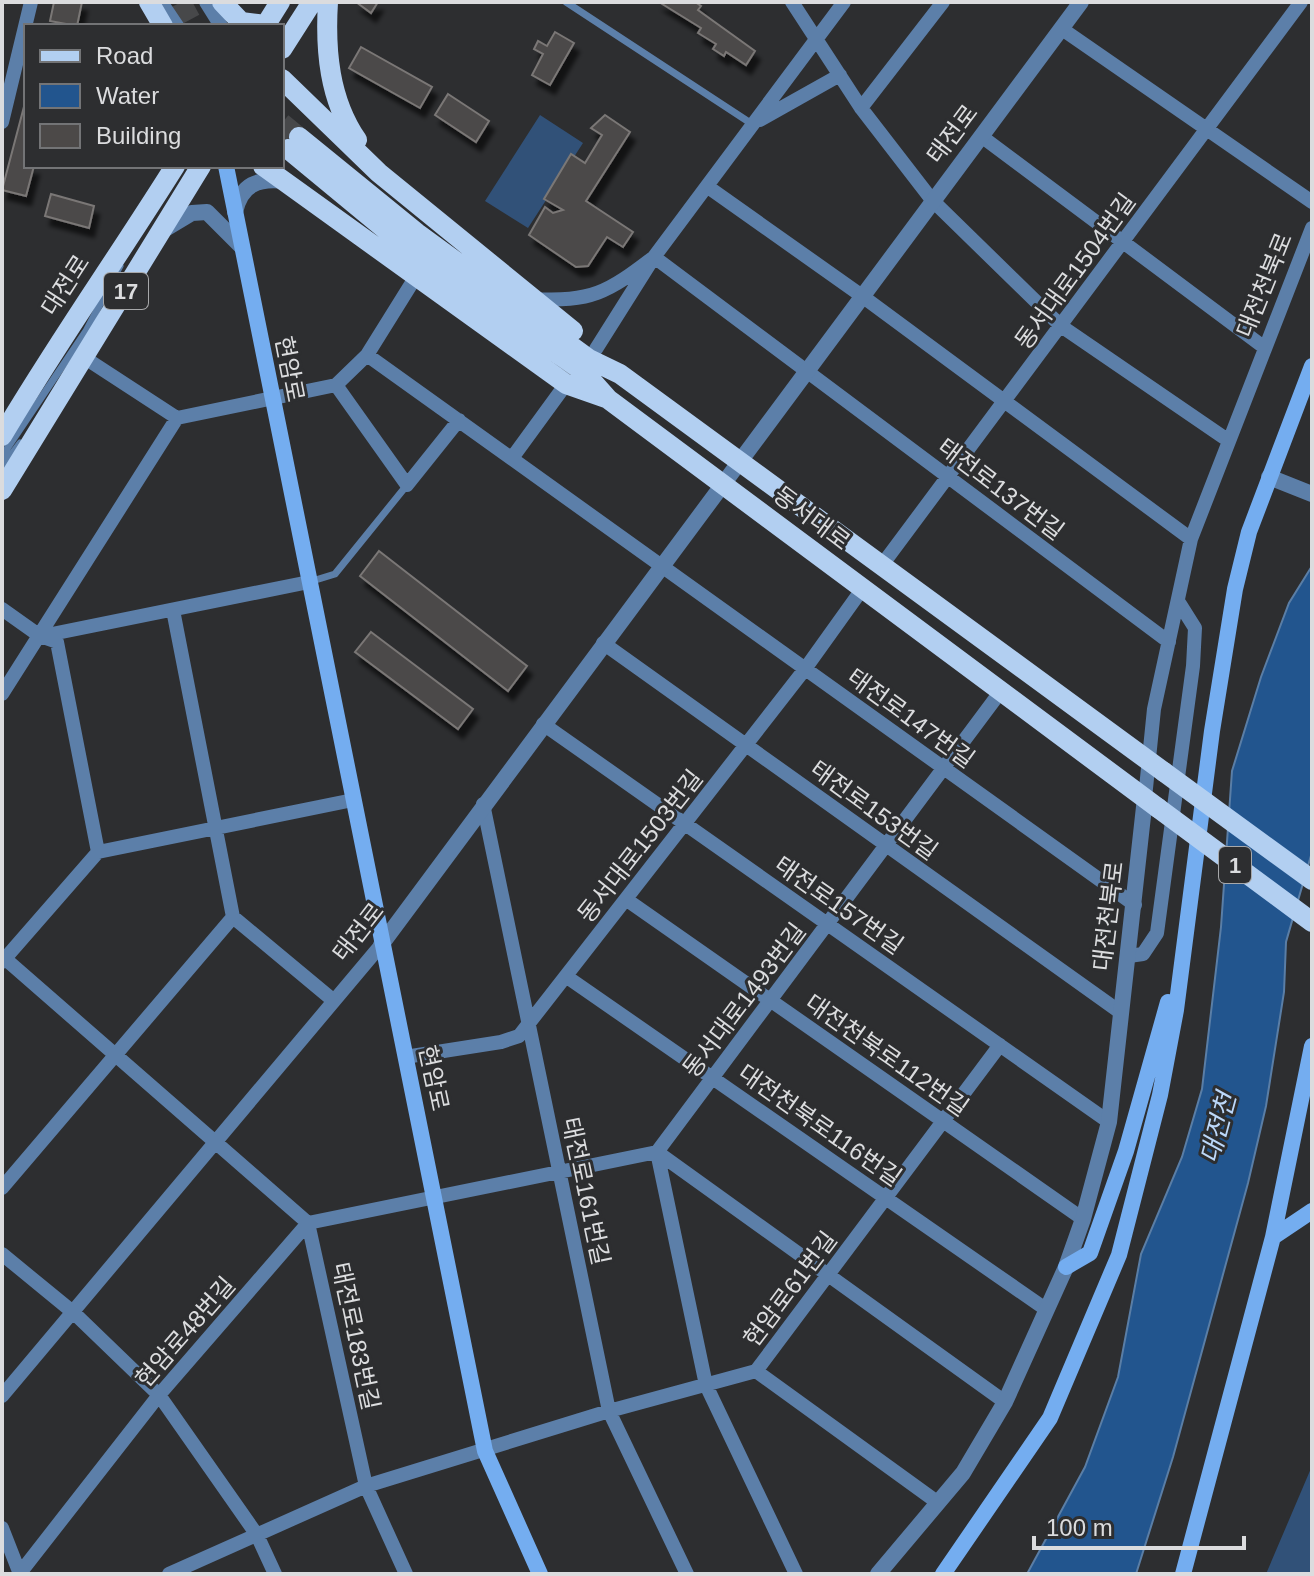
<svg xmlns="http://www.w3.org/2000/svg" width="1314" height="1576" viewBox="0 0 1314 1576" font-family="Helvetica,'Noto Sans KR',sans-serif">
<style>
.green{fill:#315178}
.water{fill:#22558e;stroke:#5a7ea6;stroke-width:2}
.building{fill:#4c4948;stroke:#7a7776;stroke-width:2;filter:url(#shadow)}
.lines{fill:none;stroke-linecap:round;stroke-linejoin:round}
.primary-tunnel{stroke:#47484a;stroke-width:20;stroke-dasharray:20 10;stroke-linecap:butt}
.service{stroke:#5c7fa9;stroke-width:7}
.minor{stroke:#5c7fa9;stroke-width:14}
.tertiary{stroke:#5c7fa9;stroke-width:16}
.secondary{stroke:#74adf0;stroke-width:16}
.primary{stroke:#b2cff1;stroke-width:20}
.primary-bridge{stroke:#b2cff1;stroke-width:20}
.labels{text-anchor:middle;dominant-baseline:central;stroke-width:6;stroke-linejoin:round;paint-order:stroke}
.shield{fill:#2d2e30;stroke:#a7a8aa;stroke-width:2}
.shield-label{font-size:22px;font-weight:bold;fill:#dbdcde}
.street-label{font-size:24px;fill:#dbdcde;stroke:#2d2e30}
.water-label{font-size:26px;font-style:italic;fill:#bcd8fa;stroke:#2d2e30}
</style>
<defs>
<filter id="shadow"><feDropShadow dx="5" dy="9" stdDeviation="2" flood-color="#0009"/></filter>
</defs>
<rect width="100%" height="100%" fill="#2d2e30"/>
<!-- green -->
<path class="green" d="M540 115 583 143 528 228 485 201Z
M1312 1466V1574H1266Z"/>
<!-- water -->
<path class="water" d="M1312 566V852L1286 942 1284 992 1266 1106 1248 1183 1173 1457 1136 1574H1027L1085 1467 1118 1377 1141 1254 1182 1157 1202 1089 1221 927 1232 771 1261 677 1289 603Z"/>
<!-- building -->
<path class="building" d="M54 2H82L77 26 50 21Z
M356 2H378L371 13Z
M659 2H695L701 6 698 10 755 51 746 65 726 52 724 56 713 49 716 44 698 33 701 28Z
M555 32 574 43 550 85 532 75 543 54 534 49 538 41 547 46Z
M361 47 432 87 420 108 349 68Z
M448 94 489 121 476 142 435 115Z
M26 99V166H34L26 196 2 190Z
M605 115 630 132 586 201 633 232 623 247 607 237 588 266 576 267 529 235 545 207 553 213 563 210 544 199 571 154 585 163 602 135 591 128Z
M51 194 94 206 89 228 45 216Z
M379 551 527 666 508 691 360 576Z
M371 632 473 709 458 729 355 652Z"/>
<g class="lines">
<!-- primary-tunnel -->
<path class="primary-tunnel" d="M181 2 194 26
M282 123 299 137"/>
<!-- service -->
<path class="service" d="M566 2 752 124
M2 456 86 331 120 266
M2 467 20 443
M309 582 335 574 407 485"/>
<!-- minor -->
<path class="minor" d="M161 2 177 26
M206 2 221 26
M792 2 861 108 932 200 1061 326 1229 441
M1062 29 1312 202
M861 108 943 2
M760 120 840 75
M2 122 31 2
M981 136 1265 348
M708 187 862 296 1191 539
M532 299C592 302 607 293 654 257L1169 642
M596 349 654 257 844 2
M367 355 1135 905
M85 358 177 418
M336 385 407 485 459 420
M512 458 566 384
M882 565 1301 2
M2 609 40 636 57 642 98 852
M173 610 233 917 334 1001
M42 636 309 582
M603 643 1120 1012
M2 694 177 418 336 385 367 355 415 278
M543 724 1109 1122
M1145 798 1154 709 1191 539 1312 228
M483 804 609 1411 687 1574
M627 900 1083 1219
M2 956 308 1223 366 1486 406 1574
M1129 956 1143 954 1157 933 1193 666 1195 628 1178 601
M2 962 98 852 353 800
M567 977 1047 1310
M405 1057 501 1042 519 1036 805 669 863 588
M657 1152 706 1385 796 1574
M657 1152 1005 1402
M2 1188 233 917
M2 1254 74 1313 159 1395 257 1535 275 1574
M756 1371 937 1502
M2 1396 381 945
M2 1528 20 1574
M20 1573 159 1395 308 1223 657 1152 1001 691
M169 1574 366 1486 609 1411 756 1371 1000 1045"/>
<!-- tertiary -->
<path class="tertiary" d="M235 212C241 184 258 178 285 181
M162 231 192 213 207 212 241 246
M1269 477 1312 494
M381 945 1081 2
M878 1574 963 1473 1005 1402 1066 1267 1083 1219 1109 1122 1145 798"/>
<!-- secondary -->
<path class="secondary" d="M226 166 485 1451 540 1574
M1273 1237 1312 1211
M1066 1267 1090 1253 1126 1151 1168 1002
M943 1574 1050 1418 1119 1255 1160 1095 1176 1010 1212 731 1235 589 1249 532 1312 366
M1183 1574 1273 1237 1312 1046"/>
<!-- primary -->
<path class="primary" d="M149 2 163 26
M222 2 241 22 266 25
M328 2C325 50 329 99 357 140
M265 26 280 2
M282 49 312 2
M282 79 379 173 573 331
M299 137 417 233 589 359 620 374 1164 772
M288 149 403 244 584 372 608 399 1158 808
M263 166 566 384 606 398
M2 436C57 343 118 257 175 166
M2 490 201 166"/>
<!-- primary-bridge -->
<path class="primary-bridge" d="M1164 772 1312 880
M1158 808 1312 922"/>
</g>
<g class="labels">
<!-- shield labels -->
<g class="shield">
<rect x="104" y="273" width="44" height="36" rx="6"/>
<rect x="1219" y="847" width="32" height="36" rx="6"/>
</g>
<g class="shield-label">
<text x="126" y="291">17</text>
<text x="1235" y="865">1</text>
</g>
<!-- street labels -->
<g class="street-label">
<text transform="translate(952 134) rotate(-53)">태전로</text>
<text transform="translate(1075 271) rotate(-54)">동서대로1504번길</text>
<text transform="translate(65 285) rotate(-57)">대전로</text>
<text transform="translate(1264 285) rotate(-68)">대전천북로</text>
<text transform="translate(290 369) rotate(79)">현암로</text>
<text transform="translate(1001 489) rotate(37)">태전로137번길</text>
<text transform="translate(812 518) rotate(37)">동서대로</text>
<text transform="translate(911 718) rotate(36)">태전로147번길</text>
<text transform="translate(874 810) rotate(36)">태전로153번길</text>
<text transform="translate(640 846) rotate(-52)">동서대로1503번길</text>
<text transform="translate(839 905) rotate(35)">태전로157번길</text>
<text transform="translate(1108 916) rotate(-83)">대전천북로</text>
<text transform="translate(358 932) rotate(-52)">태전로</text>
<text transform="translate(744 1000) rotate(-53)">동서대로1493번길</text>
<text transform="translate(887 1055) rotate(35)">대전천북로112번길</text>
<text transform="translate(434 1078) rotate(78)">현암로</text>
<text transform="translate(820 1125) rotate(35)">대전천북로116번길</text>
<text transform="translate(586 1191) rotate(78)">태전로161번길</text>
<text transform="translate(790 1289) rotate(-53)">현암로61번길</text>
<text transform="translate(185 1332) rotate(-49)">현암로48번길</text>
<text transform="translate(356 1336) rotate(78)">태전로183번길</text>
</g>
<!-- water labels -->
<g class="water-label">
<text transform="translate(1218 1128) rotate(-75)">대전천</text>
</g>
</g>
<!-- border -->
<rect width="1314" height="1576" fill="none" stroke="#dbdcde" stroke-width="8"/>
<!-- legend -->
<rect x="24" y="24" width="260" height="144" fill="#2d2e30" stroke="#737476" stroke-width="2"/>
<rect x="40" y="50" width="40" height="12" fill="#b2cff1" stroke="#737476" stroke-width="2"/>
<text x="96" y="64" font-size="24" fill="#dbdcde">Road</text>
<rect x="40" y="84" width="40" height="24" fill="#22558e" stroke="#737476" stroke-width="2"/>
<text x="96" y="104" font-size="24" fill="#dbdcde">Water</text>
<rect x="40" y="124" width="40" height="24" fill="#4c4948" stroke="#737476" stroke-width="2"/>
<text x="96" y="144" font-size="24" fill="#dbdcde">Building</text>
<!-- scale -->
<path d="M1034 1536v12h210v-12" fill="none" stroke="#dbdcde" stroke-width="4"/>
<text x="1046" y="1536" font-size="24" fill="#dbdcde" stroke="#2d2e30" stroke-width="6" paint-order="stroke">100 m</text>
</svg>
